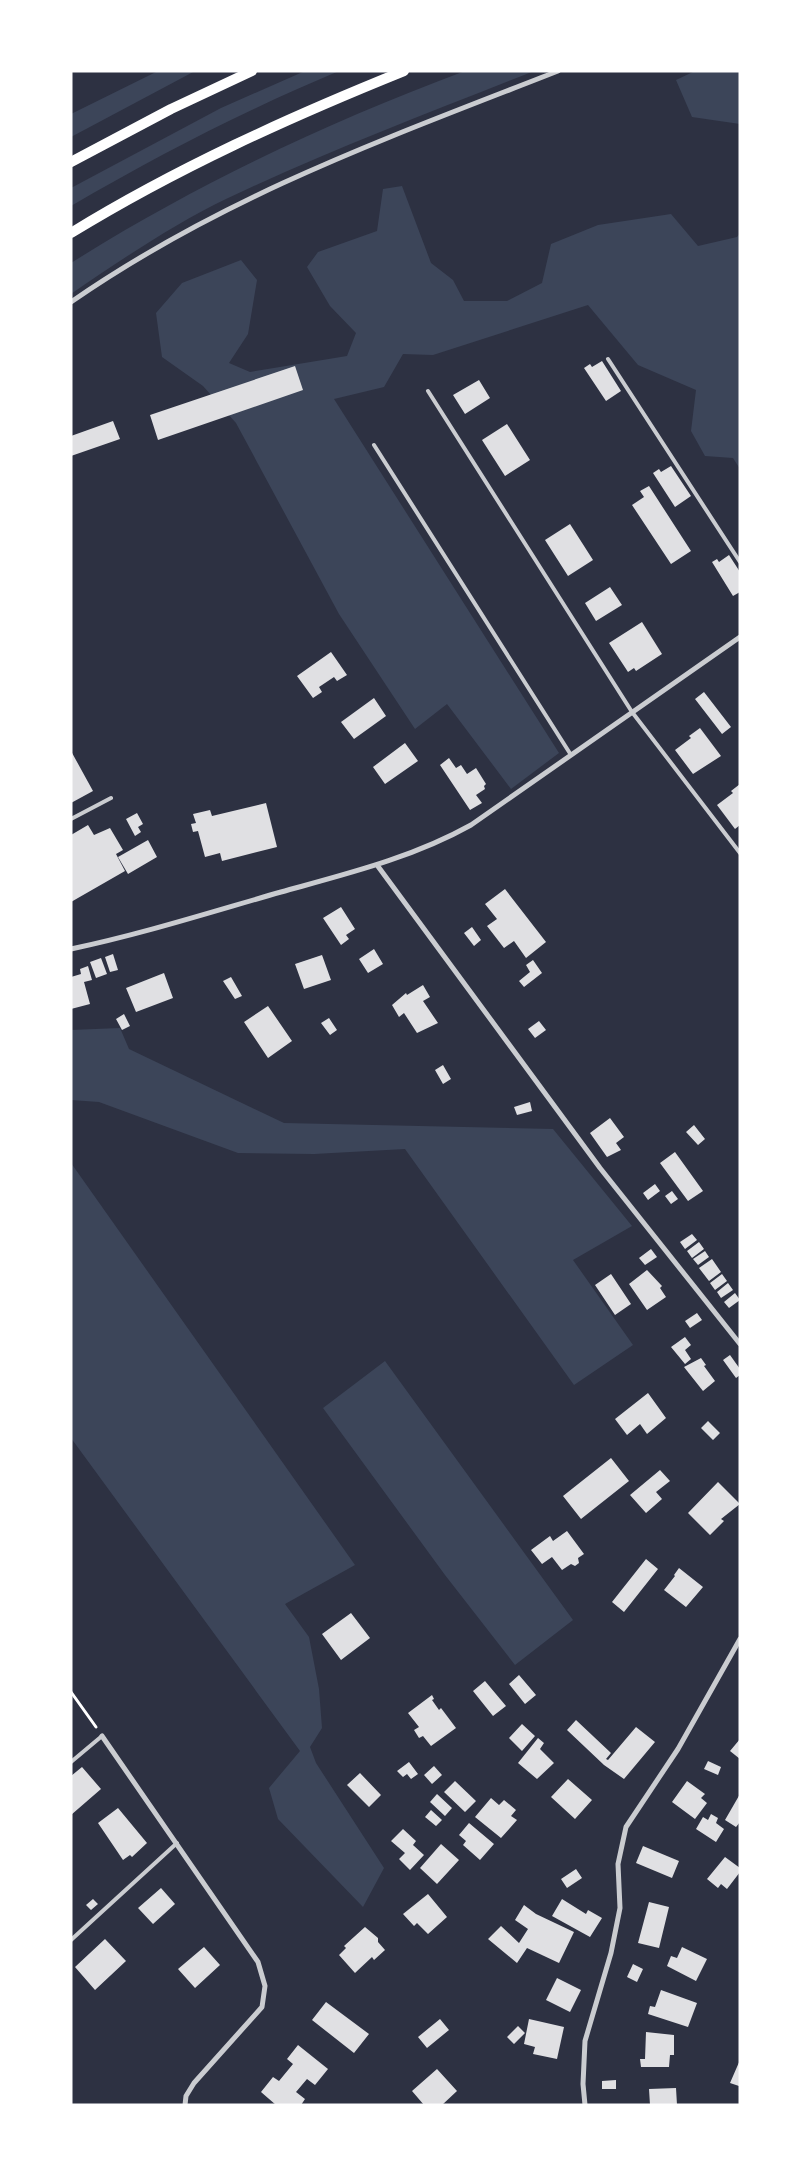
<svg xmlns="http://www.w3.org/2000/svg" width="811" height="2176" viewBox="0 0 811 2176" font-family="Helvetica,sans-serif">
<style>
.green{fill:#3c4559}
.building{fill:#e0e0e3}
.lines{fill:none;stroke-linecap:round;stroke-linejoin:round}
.path{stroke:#fff;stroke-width:3}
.service{stroke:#caccd0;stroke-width:4}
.minor{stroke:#caccd0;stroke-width:5}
.secondary{stroke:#fff;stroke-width:10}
</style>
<rect width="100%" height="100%" fill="#2d3142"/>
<!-- green -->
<path class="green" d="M158 71H195L71 137V114Z
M305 71H339C246 110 158 155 71 206V188L221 108Z
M465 71H534C431 112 327 151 226 199 174 224 119 261 71 294V263C195 185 328 122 465 71Z
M695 71H740V124L692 117 676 80Z
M402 186 431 263 453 280 464 301H507L542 283 551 244 598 225 671 214 698 246 737 237 740 233V469L733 458 705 456 691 431 696 390 638 365 588 305 433 355 403 354 384 387 334 399 559 753 511 789 447 704 415 729 339 614 236 423 203 386 162 357 156 313 182 283 241 260 257 280 248 334 229 363 250 372 347 356 356 333 330 306 307 267 318 252 377 231 383 189Z
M120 1028 129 1049 284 1123 553 1129 632 1226 573 1260 633 1345 574 1385 405 1149 314 1154 238 1153 99 1102 71 1100V1030Z
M71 1163 355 1565 285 1604 309 1637 319 1689 322 1728 310 1747 316 1763 384 1868 363 1907 278 1819 269 1788 300 1751 71 1438Z
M385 1361 573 1620 515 1665 445 1575 323 1408Z"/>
<!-- building -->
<path class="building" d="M602 361 621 391 606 401 584 368 590 364 592 367Z
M295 366 303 390 158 440 150 415Z
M479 380 490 398 465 414 453 395Z
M113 421 120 439 71 456V436Z
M507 424 530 460 505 476 482 440Z
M671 466 691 496 675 507 653 473 659 469 661 472Z
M649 486 691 551 671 564 632 505 644 497 640 491Z
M570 524 593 560 568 576 545 540Z
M729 555 740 572V592L733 596 712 562 717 559 719 562Z
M610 587 622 605 596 621 585 603Z
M642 622 662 654 636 671 634 668 628 672 609 643Z
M331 652 347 675 337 681 334 677 319 687 322 692 313 698 297 676Z
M704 692 731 727 722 734 695 699Z
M374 698 386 716 354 739 341 722Z
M700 728 721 756 693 774 675 750 691 738 689 736Z
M405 743 418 761 385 784 373 767Z
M71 751 93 791 71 803Z
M449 758 456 768 461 765 467 774 476 768 486 784 484 786 485 789 476 795 482 803 470 810 440 765Z
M740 784V825L735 829 717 805 733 793 731 791Z
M266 803 277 847 222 861 220 853 205 857 198 831 193 832 191 824 196 823 193 814 210 810 212 816Z
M137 813 143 824 138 827 141 832 135 836 126 819Z
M88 825 94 835 110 828 123 850 116 854 125 871 71 902V835Z
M148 840 157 857 128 874 118 857Z
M505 889 546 942 526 958 514 941 504 948 487 926 497 919 485 904Z
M341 907 355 929 346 935 349 939 341 945 323 918Z
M472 927 481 940 474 946 464 933Z
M374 949 383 964 368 973 359 959Z
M113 954 118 970 110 972 105 957Z
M322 955 331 980 304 989 295 964Z
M101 958 107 974 96 978 90 962Z
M533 960 542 973 524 987 519 981 530 972 526 965Z
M88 966 92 980 84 982 90 1004 71 1009V977L81 974 80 969Z
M164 973 173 998 136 1012 126 988Z
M231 977 242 996 235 999 223 981Z
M423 985 430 997 423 1001 438 1023 417 1033 404 1013 399 1017 392 1005 406 993 407 995Z
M268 1006 292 1041 268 1058 244 1022Z
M124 1014 130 1026 122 1030 116 1019Z
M329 1018 337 1030 330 1035 321 1023Z
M539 1021 546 1030 535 1038 528 1029Z
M443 1065 451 1079 443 1084 435 1070Z
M530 1102 532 1111 517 1115 514 1107Z
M610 1118 624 1137 616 1143 621 1150 607 1157 590 1133Z
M694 1125 705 1139 698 1145 686 1132Z
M675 1152 703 1191 688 1201 660 1163Z
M655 1184 660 1191 648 1200 643 1193Z
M672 1191 678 1199 671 1204 665 1196Z
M692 1234 697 1240 685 1249 680 1242Z
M699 1242 704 1249 692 1258 687 1251Z
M651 1249 657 1257 645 1265 639 1258Z
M705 1251 709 1257 698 1265 693 1259Z
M712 1259 721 1272 709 1281 699 1268Z
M647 1270 662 1286 660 1288 666 1297 647 1310 629 1284Z
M611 1274 631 1304 615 1315 595 1285Z
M722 1274 727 1281 715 1290 710 1283Z
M728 1283 733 1290 721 1298 717 1292Z
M735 1293 740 1300 729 1308 724 1302Z
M697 1313 702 1320 690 1328 685 1321Z
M685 1337 691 1345 685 1350 691 1359 685 1364 671 1347Z
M730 1355 740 1369V1375L736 1378 723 1360Z
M701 1358 706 1365 704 1366 715 1381 703 1391 684 1367Z
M648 1393 666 1418 647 1434 640 1424 627 1435 615 1419Z
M708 1421 720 1433 713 1440 701 1428Z
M611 1458 629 1481 581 1519 563 1496Z
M660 1470 670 1481 656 1492 662 1499 646 1513 630 1495Z
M718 1482 740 1504 721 1519 724 1521 710 1535 688 1513Z
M567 1531 584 1554 578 1558 579 1563 575 1566 571 1564 562 1570 552 1557 542 1564 531 1550 550 1536 553 1541Z
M646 1559 658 1569 624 1612 612 1602Z
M679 1568 703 1587 686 1607 664 1590 675 1576 674 1575Z
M351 1613 370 1638 341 1660 322 1634Z
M519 1675 536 1695 525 1704 509 1684Z
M485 1681 506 1706 493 1716 473 1691Z
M432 1695 434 1699 432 1700 439 1710 441 1708 456 1728 431 1746 423 1736 419 1738 414 1730 419 1727 408 1713Z
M576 1720 611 1753 606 1759 608 1760 636 1727 655 1742 624 1779 604 1765 567 1730Z
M522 1724 535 1736 522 1751 509 1738Z
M538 1738 544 1743 540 1749 554 1763 537 1779 518 1763Z
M740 1739V1759L730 1751Z
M708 1761 721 1767 718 1775 704 1769Z
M409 1762 418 1774 411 1779 407 1774 403 1777 397 1771Z
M434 1766 442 1775 432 1784 424 1775Z
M82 1767 101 1789 71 1815V1776Z
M360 1773 381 1795 369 1807 347 1785Z
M568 1779 592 1800 575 1819 551 1797Z
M455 1781 476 1801 465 1812 444 1792Z
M687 1781 705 1794 701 1798 707 1803 695 1819 672 1802Z
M437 1794 452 1808 445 1816 430 1802Z
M740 1794V1822L736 1827 725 1820Z
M491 1798 499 1805 504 1800 516 1810 511 1816 517 1820 501 1838 475 1817Z
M118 1808 147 1843 132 1857 130 1855 123 1860 98 1823Z
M431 1810 442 1820 436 1826 425 1817Z
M711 1814 718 1818 716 1823 724 1829 716 1842 696 1829 703 1817 708 1820Z
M469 1823 494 1844 480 1860 463 1845 466 1841 459 1835Z
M403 1829 416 1841 413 1845 424 1855 410 1870 399 1859 405 1853 391 1841Z
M441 1844 459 1860 437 1884 420 1868Z
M643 1846 679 1861 672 1878 636 1863Z
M725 1857 740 1868V1872L727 1889 721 1884 718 1888 707 1879Z
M576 1869 582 1878 567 1888 561 1879Z
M161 1888 175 1904 153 1924 138 1908Z
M428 1894 447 1917 428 1934 417 1923 414 1926 403 1914Z
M93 1899 98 1904 91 1910 86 1905Z
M562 1899 586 1914 588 1910 602 1918 590 1937 552 1916Z
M649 1902 669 1907 659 1948 638 1943Z
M524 1905 536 1914 574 1932 559 1963 527 1948 517 1963 488 1939 501 1926 519 1943 528 1929 515 1920Z
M365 1927 378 1938V1942L385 1950 374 1960 372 1957 355 1973 339 1955 346 1948 344 1946Z
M105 1939 126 1961 95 1990 75 1967Z
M204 1947 220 1965 195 1988 178 1969Z
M682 1947 707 1959 696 1981 667 1966 671 1956 677 1958Z
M633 1964 643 1969 637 1982 627 1977Z
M557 1978 581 1990 570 2012 546 2000Z
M661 1990 697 2003 688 2027 648 2014 650 2006 655 2007Z
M326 2002 369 2034 354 2053 312 2020Z
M440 2019 449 2030 427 2048 418 2037Z
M529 2019 564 2027 557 2059 533 2054 535 2047 524 2044Z
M518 2026 525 2033 514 2044 507 2037Z
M646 2032 674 2035V2055H670L669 2067H641L640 2059H645Z
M298 2045 328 2069 315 2085 307 2079 296 2092 305 2099 301 2105H276L261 2092 273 2077 279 2081 293 2064 287 2059Z
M740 2060V2084L739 2086 730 2083Z
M437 2069 457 2091 442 2105H424L412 2091Z
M616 2080V2089H602V2081Z
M676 2088 677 2105H650L649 2089Z"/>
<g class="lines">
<!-- path -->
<path class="path" d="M71 1692 96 1727"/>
<!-- service -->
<path class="service" d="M608 359 740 562
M428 391 632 712 740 853
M374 445 571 755
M71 819 111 798
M71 1762 102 1736
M71 1940 177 1843"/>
<!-- minor -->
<path class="minor" d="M71 302C224 196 387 138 558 71
M377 865 600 1168 740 1344
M71 949C142 934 211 912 281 892 346 874 412 858 471 825L740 637
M102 1736 258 1962 265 1986 262 2007 194 2083 186 2096 185 2105
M585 2105 583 2084 585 2041 611 1953 620 1908 618 1864 626 1827 678 1749 740 1639"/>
<!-- secondary -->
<path class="secondary" d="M71 162 171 109 252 71
M71 233C177 168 290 117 404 71"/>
</g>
<!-- border -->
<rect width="811" height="2176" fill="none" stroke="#ffffff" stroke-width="145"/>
</svg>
